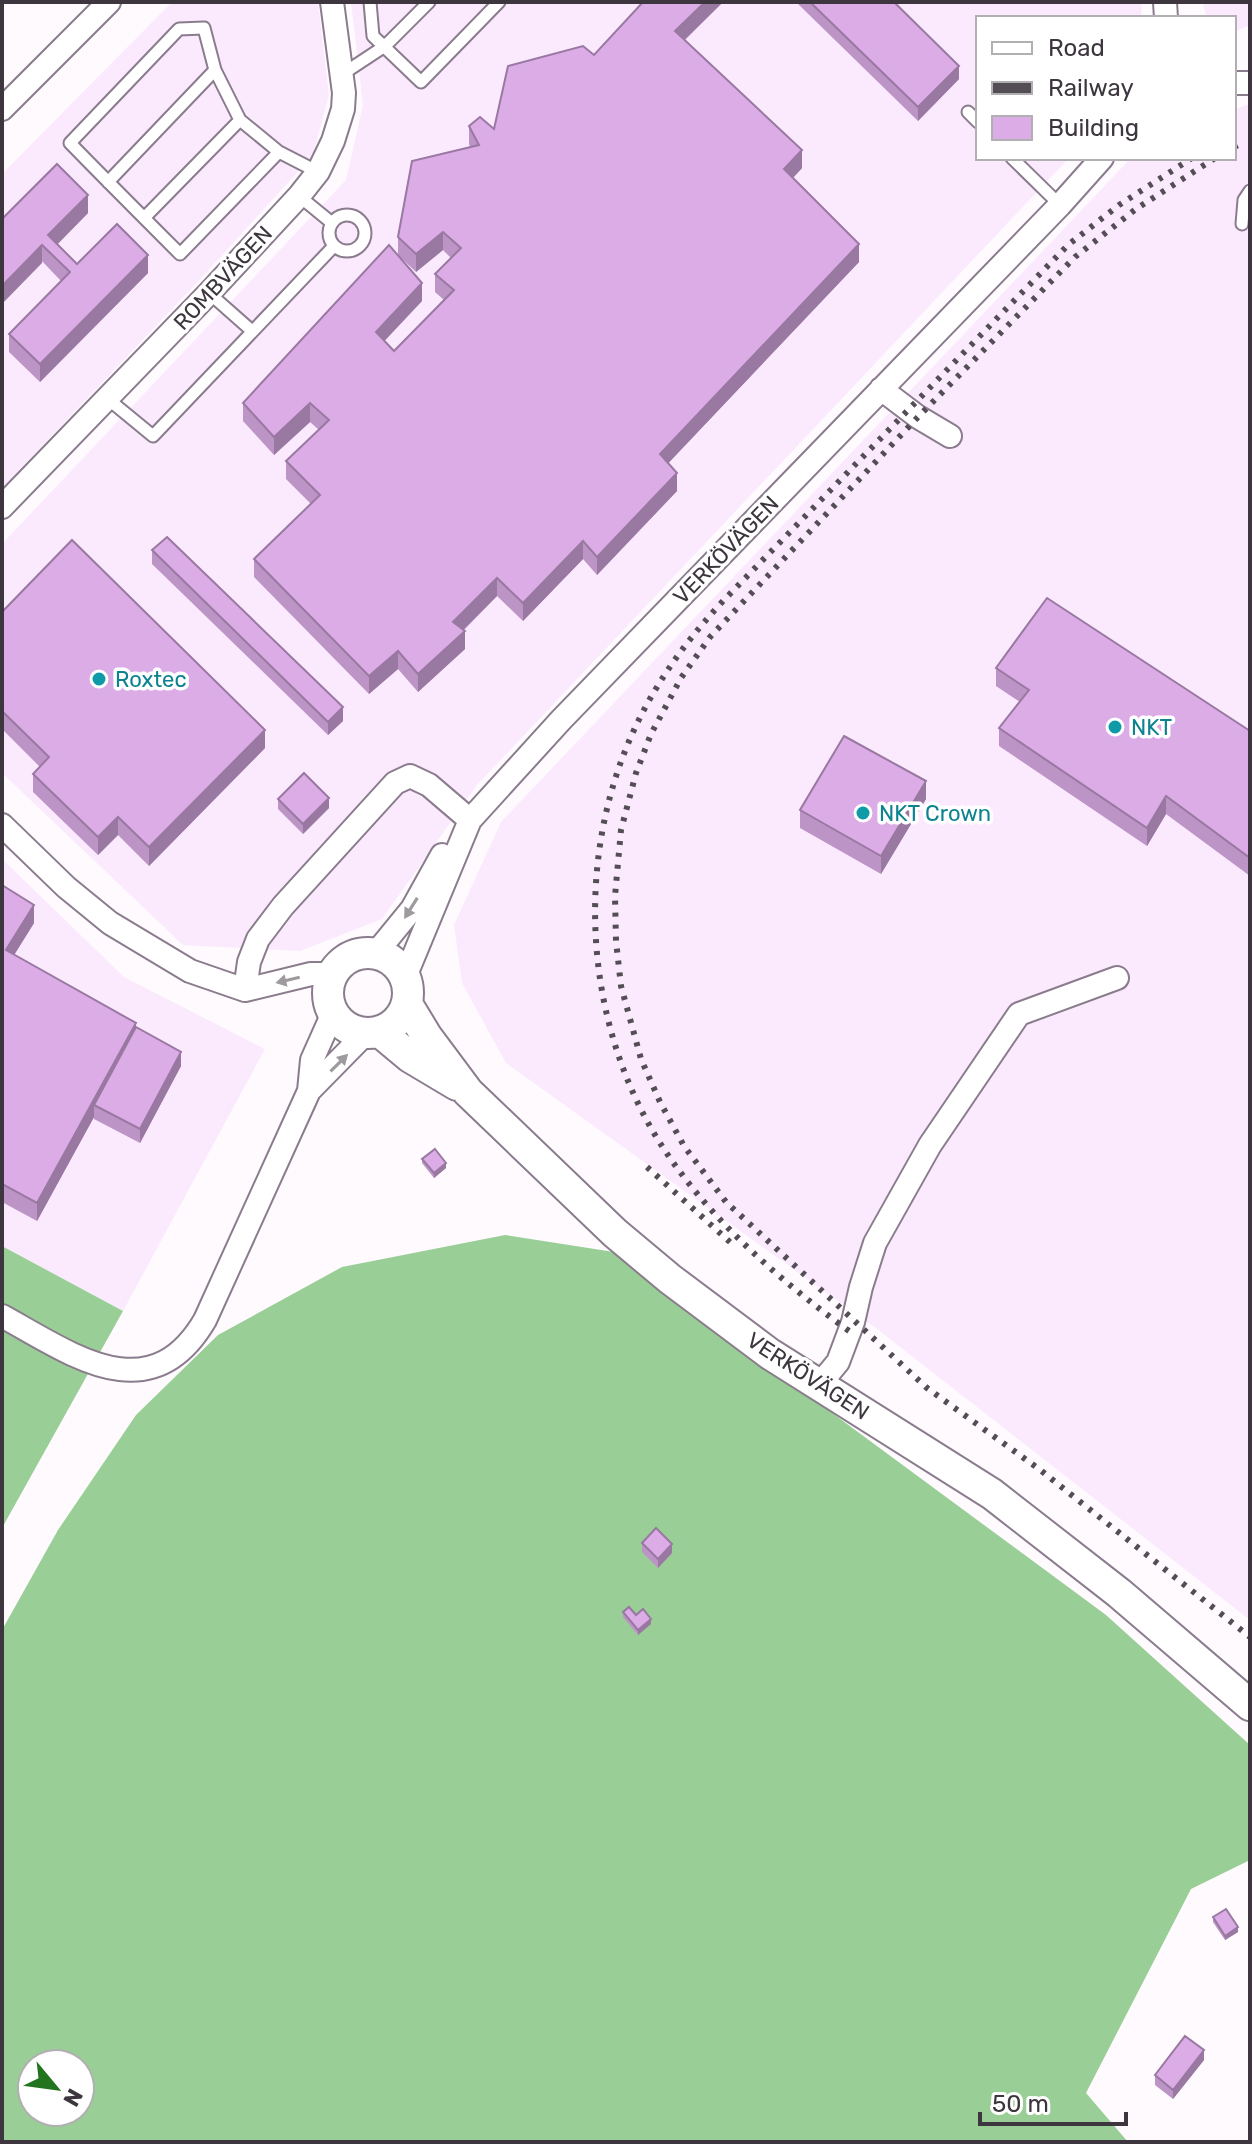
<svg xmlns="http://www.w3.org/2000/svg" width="1252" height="2144" viewBox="0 0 1252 2144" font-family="Rubik,sans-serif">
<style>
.built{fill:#fbeafe}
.forest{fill:#99ce96;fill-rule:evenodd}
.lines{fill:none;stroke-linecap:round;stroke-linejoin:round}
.service-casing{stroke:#8a7c8d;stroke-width:15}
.minor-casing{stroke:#8a7c8d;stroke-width:26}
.secondary-casing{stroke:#8a7c8d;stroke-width:34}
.service{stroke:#fff;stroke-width:11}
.minor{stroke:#fff;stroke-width:22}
.secondary{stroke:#fff;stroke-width:30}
.rail{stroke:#544d55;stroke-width:6;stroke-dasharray:4 8;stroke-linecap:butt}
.wall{fill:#bc94c6}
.shaded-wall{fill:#9978a1}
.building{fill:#dbace6;stroke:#9978a1;stroke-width:2}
.oneway{fill:#9e9a9e}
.culture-dot{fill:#0f9aa8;stroke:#fff;stroke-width:3}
.labels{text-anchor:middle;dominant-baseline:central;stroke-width:7;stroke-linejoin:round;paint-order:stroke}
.street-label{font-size:22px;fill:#3d363e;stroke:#fff}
.culture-label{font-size:22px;fill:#0d838f;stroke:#fff;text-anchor:start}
</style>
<rect width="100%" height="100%" fill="#fefafe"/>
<!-- built -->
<path class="built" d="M172 2H318L329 95 313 155 195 285 2 488V174Z
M351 2H1142L1141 18H978V158H1069L477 785 382 919 300 951 183 945 2 773V544L346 180 363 105Z
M1202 2H1250V25L1234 32V18H1207Z
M1245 105H1250V1620L877 1329 506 1063 462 983 454 925 501 822 1131 158H1234V110Z
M2 859 124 977 265 1049 123 1311 2 1246Z"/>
<!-- forest -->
<path class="forest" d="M505 1235 614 1252 1106 1615 1250 1745V1860L1191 1889 1086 2093 1128 2142H2V1630L58 1530 136 1415 218 1335 342 1267ZM32 2064H80V2112H32Z
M2 1246 123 1311 2 1528Z"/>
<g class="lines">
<!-- service casing -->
<g class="service-casing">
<path id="service" d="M370 2 373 36 421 82 499 2
M341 75 385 46 429 2
M968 112 978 122
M279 152 318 172
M1012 158 1060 205
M108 182 215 70 204 28 179 29 70 143C106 180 143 217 180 254L279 152 240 120
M299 196 332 223
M329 233a18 18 0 1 1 36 0a18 18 0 1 1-36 0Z
M144 218 240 120 215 70
M1242 224 1244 200 1250 191
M209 293 252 331
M108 399 153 436 334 246"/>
</g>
<!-- minor casing -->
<g class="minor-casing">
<path id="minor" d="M1165 2 1166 18
M1234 83H1250
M2 109 109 2
M881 389 918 417 950 436
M2 507 209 293 299 196 318 172 333 141 343 109 344 93 332 2
M2 825 66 887 110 923 190 971 245 990 311 974H332
M376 953 412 909 442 855
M405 977 470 820 561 720 1060 205 1102 158
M245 990 249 962 258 939 283 906 395 783 410 776 429 785 470 820
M309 1091 366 1033
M2 1316C70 1353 150 1414 205 1320L309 1091 312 1060 333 1013
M819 1385 838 1362 853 1322 861 1287 875 1243 930 1145 1019 1014 1117 978"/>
</g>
<!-- secondary casing -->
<g class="secondary-casing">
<path id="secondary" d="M328 993a40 40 0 1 1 80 0a40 40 0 1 1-80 0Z
M407 1004 427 1037 468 1092 615 1233 670 1279 770 1354 992 1494 1119 1593 1250 1705
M380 1032 410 1057 457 1085"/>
</g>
<!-- service -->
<use href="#service" class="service"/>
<!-- minor -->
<use href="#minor" class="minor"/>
<!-- secondary -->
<use href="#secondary" class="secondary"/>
<!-- rail -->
<path class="rail" d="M1234 132V131
M1234 147 1242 143
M1215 158 1136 209 1075 257 918 417 710 637 681 678 651 734 636 773 621 830 615 896 616 941 621 986 641 1059 660 1102 684 1146 726 1202 927 1388 1039 1469 1250 1637
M647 1167 731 1243
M849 1331C778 1279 708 1218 660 1143 576 1010 573 827 654 692 674 658 697 629 724 600L1068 245 1119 205 1192 158"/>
</g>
<!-- wall -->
<path class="wall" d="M721 2V4L685 40 802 168 792 178 859 262 668 463 677 491 597 575 583 559 523 621 497 596 464 630 465 649 418 692 398 669 369 694 254 577V559L311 504 286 479V461L319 430 310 422 274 455 243 421V403L422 301 384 341 394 351 444 300 435 292V274L451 258 443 250 416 272 398 255V237L470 147 469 144V126L494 129 594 55Z
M796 2H894L959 79 918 121Z
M88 213 57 244 77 264 148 273 40 382 9 352V334L61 281 2 219Z
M152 550 343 721 328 735 152 564Z
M2 612 265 748 149 866 118 835 98 855 33 792V774L40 767 2 729Z
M996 668 1250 731V876L1166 814 1147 846 999 746V728L1020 702 996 686Z
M278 799 329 808 303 834 278 809Z
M926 799 881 874 800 828V810Z
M2 885 34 923 14 955 136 1027 181 1066 140 1143 94 1119V1117L37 1221 2 1202Z
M422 1159 446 1168 434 1178 422 1163Z
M642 1543 672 1553 658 1568 642 1552Z
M623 1612 636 1615 651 1624 638 1635 623 1617Z
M1213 1917 1238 1932 1225 1940 1213 1922Z
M1204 2060 1173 2099 1155 2085V2075Z"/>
<!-- shaded-wall -->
<path class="shaded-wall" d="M705 2H721V4L675 49V31Z
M959 66V79L918 121V107Z
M802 150V168L784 188V169Z
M88 195V213L50 252 48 235Z
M443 232V250L416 272V254Z
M859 244V262L660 472V454Z
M42 245V263L2 304V286Z
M148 255V273L40 382V364Z
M422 283V301L376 350V332Z
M310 403V422L274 455V437Z
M677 473V491L597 575V557Z
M583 541V559L523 621V603Z
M497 578V596L453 640V622Z
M465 631V649L418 692V674Z
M398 651V669L369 694V676Z
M343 707V721L328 735V722Z
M265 730V748L149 866V847Z
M926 781V799L881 874V856Z
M1166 796V814L1147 846V828Z
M329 798V808L303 834V824Z
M118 817V835L98 855V837Z
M34 905V923L6 968V950Z
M136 1023V1041L94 1105V1117L37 1221V1203Z
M181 1052V1066L140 1143V1129Z
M446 1163V1168L434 1178V1173Z
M672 1544V1553L658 1568V1559Z
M651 1619V1624L638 1635V1630Z
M1238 1927V1932L1225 1940V1936Z
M1204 2050V2060L1173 2099V2090Z"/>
<!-- building -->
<path class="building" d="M643 2H705L675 31 802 150 784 169 859 244 660 454 677 473 597 557 583 541 523 603 497 578 453 622 465 631 418 674 398 651 369 676 254 559 320 495 286 461 329 420 310 403 274 437 243 403 389 245 422 283 376 332 394 351 454 290 435 274 461 248 443 232 416 254 398 237 412 161 479 145 469 126 480 117 494 129 508 66 583 46 594 55Z
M810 2H894L959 66 918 107Z
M57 164 88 195 48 235 77 264 117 224 148 255 40 364 9 334 70 272 42 245 2 286V219Z
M167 537 343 707 328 722 152 550Z
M72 540 265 730 149 847 118 817 98 837 33 774 49 757 2 711V612Z
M1047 598 1250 731V858L1166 796 1147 828 999 728 1029 690 996 668Z
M844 736 926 781 881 856 800 810Z
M304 773 329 798 303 824 278 799Z
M2 885 34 905 6 950 136 1023 37 1203 2 1184Z
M136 1027 181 1052 140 1129 94 1105Z
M435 1149 446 1163 434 1173 422 1159Z
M656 1528 672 1544 658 1559 642 1543Z
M629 1607 636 1615 643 1609 651 1619 638 1630 623 1612Z
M1226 1909 1238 1927 1225 1936 1213 1917Z
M1185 2036 1204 2050 1173 2090 1155 2075Z"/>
<!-- one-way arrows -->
<defs><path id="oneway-solid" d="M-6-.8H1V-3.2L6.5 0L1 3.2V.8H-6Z" transform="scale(2)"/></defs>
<g class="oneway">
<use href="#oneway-solid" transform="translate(411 908) rotate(122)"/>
<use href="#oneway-solid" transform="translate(288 980) rotate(167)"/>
<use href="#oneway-solid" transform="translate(339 1063) rotate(-45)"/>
</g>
<!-- markers -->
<g class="culture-dot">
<circle cx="99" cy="679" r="8"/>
<circle cx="1115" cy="727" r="8"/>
<circle cx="863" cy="813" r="8"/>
</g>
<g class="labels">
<!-- street labels -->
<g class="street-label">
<text transform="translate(223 278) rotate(-47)">ROMBVÄGEN</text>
<text transform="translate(726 550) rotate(-46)">VERKÖVÄGEN</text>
<text transform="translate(808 1376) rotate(33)">VERKÖVÄGEN</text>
</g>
<!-- culture labels -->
<g class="culture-label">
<text x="115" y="679">Roxtec</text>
<text x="1131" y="727">NKT</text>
<text x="879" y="813">NKT Crown</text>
</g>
</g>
<!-- border -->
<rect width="1252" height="2144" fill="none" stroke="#3d363e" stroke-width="8"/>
<!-- legend -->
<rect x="976" y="16" width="260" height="144" fill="#ffffff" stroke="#b1afb2" stroke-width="2"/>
<rect x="992" y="42" width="40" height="12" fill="#ffffff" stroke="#b1afb2" stroke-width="2"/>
<text x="1048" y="56" font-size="24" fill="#3d363e">Road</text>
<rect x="992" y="82" width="40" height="12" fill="#544d55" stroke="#b1afb2" stroke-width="2"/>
<text x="1048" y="96" font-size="24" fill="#3d363e">Railway</text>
<rect x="992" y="116" width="40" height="24" fill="#dbace6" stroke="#b1afb2" stroke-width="2"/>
<text x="1048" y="136" font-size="24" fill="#3d363e">Building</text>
<!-- north arrow -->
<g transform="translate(56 2088) rotate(119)"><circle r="38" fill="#ffffff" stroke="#b1afb2" stroke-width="2"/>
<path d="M0-6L14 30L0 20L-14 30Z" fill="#23741e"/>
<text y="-12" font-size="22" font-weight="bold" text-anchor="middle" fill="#3d363e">N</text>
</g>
<!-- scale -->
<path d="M980 2112v12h146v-12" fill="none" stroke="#3d363e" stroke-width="4"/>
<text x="992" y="2112" font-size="24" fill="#3d363e" stroke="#ffffff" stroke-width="6" paint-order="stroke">50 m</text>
</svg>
